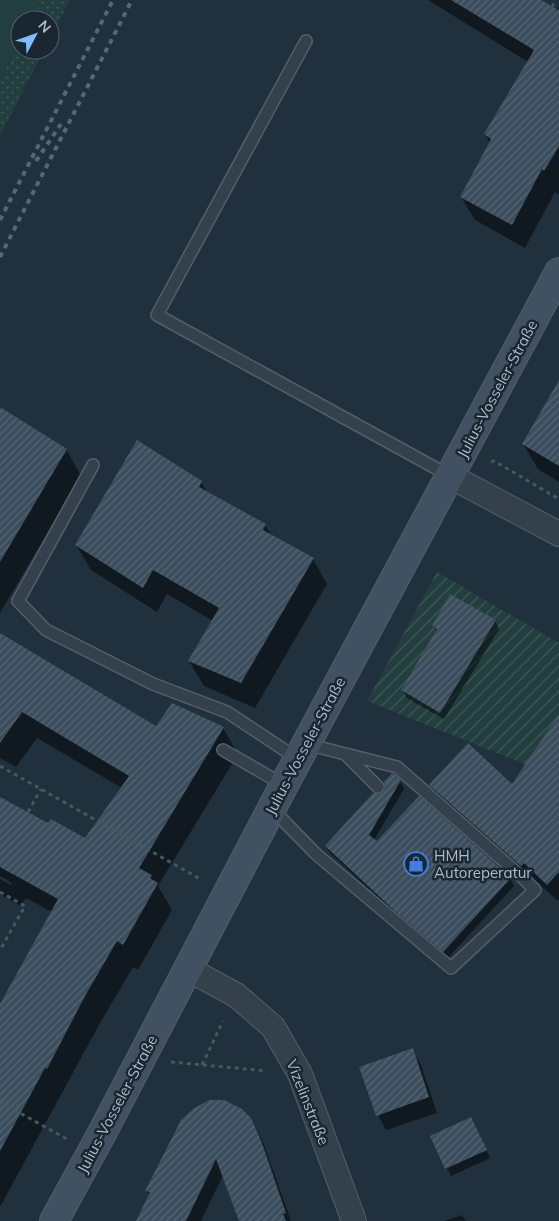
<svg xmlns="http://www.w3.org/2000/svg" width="559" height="1221" viewBox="0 0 559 1221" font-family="Mulish,sans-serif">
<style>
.grass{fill:url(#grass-dots)}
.park{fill:#223e3e}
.garden{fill:url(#garden-furrows)}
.shadow{fill:#0007}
.building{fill:url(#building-hatch)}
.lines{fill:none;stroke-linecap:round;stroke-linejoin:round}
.lane-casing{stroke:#535f6b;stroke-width:14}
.street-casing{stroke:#535f6b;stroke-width:26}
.secondary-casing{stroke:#535f6b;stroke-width:30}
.path{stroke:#405b5b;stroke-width:3;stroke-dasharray:4 4;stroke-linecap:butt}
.lane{stroke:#34414d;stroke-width:11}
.street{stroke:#34414d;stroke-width:24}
.secondary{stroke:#425161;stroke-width:28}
.rail{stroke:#566675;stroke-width:4;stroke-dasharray:5 5;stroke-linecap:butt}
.labels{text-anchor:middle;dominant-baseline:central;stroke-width:5;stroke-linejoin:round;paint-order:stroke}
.street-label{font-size:15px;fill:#b0bcc9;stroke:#1a2632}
.poi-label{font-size:15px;fill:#b0bcc9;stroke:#1a2632;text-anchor:start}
</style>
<defs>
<pattern id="grass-dots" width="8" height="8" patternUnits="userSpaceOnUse" patternTransform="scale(1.25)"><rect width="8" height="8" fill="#223e3e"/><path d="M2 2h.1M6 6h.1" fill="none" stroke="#405859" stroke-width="1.8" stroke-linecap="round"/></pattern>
<pattern id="garden-furrows" width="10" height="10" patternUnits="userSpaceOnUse" patternTransform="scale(1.25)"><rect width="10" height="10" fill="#223e3e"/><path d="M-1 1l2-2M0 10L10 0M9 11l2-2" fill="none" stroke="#405859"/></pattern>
<pattern id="building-hatch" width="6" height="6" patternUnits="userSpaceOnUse" patternTransform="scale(1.25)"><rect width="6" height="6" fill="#3c4e5d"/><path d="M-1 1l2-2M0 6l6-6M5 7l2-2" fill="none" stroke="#566673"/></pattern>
</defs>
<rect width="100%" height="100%" fill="#20303d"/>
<!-- grass -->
<path class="grass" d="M41 0H70L50 39V20H31Z
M20 41V50H44L0 136V80Z"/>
<!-- park -->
<path class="park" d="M0 0H41L31 20H20V41L0 80Z"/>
<!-- garden -->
<path class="garden" d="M437 572 559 643V714L527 765 367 701Z"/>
<!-- shadow -->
<path class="shadow" d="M428 0H539L556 11 559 6V192L558 194 555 192 525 248 475 220 461 197 490 143 485 134 528 62Z
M559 395V482L538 469 523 444Z
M0 423 66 449 81 476 0 613Z
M201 482 208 493 265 525 272 536 313 559 327 584 255 708 204 686 189 661 213 621 167 594 157 612 91 570 76 545Z
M495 621 499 629 444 719 407 698 402 690 437 632 433 626Z
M0 635 156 728H223L238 754 158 886 172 910 138 970 133 967 100 1023 0 1207V1006L52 912 26 898 21 906 0 894V879L11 885 12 883 0 876V798L49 825 86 840 122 788 37 738 16 767 0 758Z
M559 716V899L558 901 535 880 532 883 441 803 431 785 512 786Z
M400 781 404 789 374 840 378 843 510 878 514 886 448 958 403 920 331 854 326 847 380 796Z
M412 1050 421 1065 437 1113 386 1130 378 1115Z
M250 1118 263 1142 291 1221H240L223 1175 201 1221H137L150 1195 147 1191Z
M475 1126 490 1158 451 1176 432 1137Z
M462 1215 466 1221H444Z"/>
<!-- building -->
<path class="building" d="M451 0H541L558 10 559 8V146L544 171 542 169 512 225 460 197 491 139 484 134 534 50Z
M559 380V466L522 444Z
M0 407 67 449 0 562Z
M137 440 202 481 199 487 266 524 263 530 314 558 241 683 188 661 219 608 153 570 143 588 75 545Z
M450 594 496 620 440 713 401 690 437 629 432 626Z
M0 633 156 726 172 703 224 727 139 868 152 875 150 878 158 883 123 945 117 941 85 996 47 1069 45 1068 0 1151V1004L58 899 0 867V797L48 823 51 819 85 838 129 776 22 712 0 743Z
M559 714V872L547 885 524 863 521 866 429 785 468 743 512 784Z
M392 773 401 780 369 835 377 841 419 796 511 878 443 952 397 913 325 846 373 793 379 794 384 792 385 786 384 782Z
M413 1048 429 1097 376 1116 359 1067Z
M209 1100H224L242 1109 251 1118 262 1143 286 1213 283 1214 286 1221H239L216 1159 186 1221H136L150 1192 145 1191 181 1120 193 1109Z
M471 1117 487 1150 445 1169 430 1136Z"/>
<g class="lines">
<!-- lane casing -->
<g class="lane-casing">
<path id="lane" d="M306 41 157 315 450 476
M93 465 18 601 46 630 153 684 227 712 298 759
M223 750 284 785
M346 755 378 787
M272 809 316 854 451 968 535 890 523 878 397 767 306 744"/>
</g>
<!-- street casing -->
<g class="street-casing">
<path id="street" d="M450 476 559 534
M188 969 236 995 273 1027 300 1074 354 1221"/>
</g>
<!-- secondary casing -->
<g class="secondary-casing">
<path id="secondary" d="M54 1221 101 1135 284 785 559 272"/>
</g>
<!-- path -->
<path class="path" d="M552 7 556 0
M491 462 494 461 559 499
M0 766 202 880
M28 812 41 789
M0 892 25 906 0 950
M171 1062 267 1071
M202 1065 223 1021
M0 1102 67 1139"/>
<!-- lane -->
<use href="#lane" class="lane"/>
<!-- street -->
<use href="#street" class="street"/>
<!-- secondary -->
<use href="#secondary" class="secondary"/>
<!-- rail -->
<path class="rail" d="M36 161 61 124
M0 220 113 0
M0 257 132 0"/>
</g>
<!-- icons -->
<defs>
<g id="shop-ring" transform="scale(1.25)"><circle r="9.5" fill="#1a2632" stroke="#3f7fe0" stroke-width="1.5"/><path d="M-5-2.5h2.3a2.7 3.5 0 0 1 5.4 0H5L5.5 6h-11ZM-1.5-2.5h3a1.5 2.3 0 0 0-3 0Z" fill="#3f7fe0"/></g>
</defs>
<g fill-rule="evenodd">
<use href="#shop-ring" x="416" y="864"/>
</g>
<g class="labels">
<!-- street labels -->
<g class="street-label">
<text transform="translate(497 389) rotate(-62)">Julius-Vosseler-Straße</text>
<text transform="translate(305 746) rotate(-62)">Julius-Vosseler-Straße</text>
<text transform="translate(308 1102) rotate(68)">Vizelinstraße</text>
<text transform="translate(117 1104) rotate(-62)">Julius-Vosseler-Straße</text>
</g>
<!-- poi labels -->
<g class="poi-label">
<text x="434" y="855">HMH<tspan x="434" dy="17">Autoreperatur</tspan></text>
</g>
</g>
<!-- north arrow -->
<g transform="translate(35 35) rotate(49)"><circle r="24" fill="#1a2632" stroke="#56626e"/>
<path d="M0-4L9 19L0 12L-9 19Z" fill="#7fbdff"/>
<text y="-8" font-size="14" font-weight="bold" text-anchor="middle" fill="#b0bcc9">N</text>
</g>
</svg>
